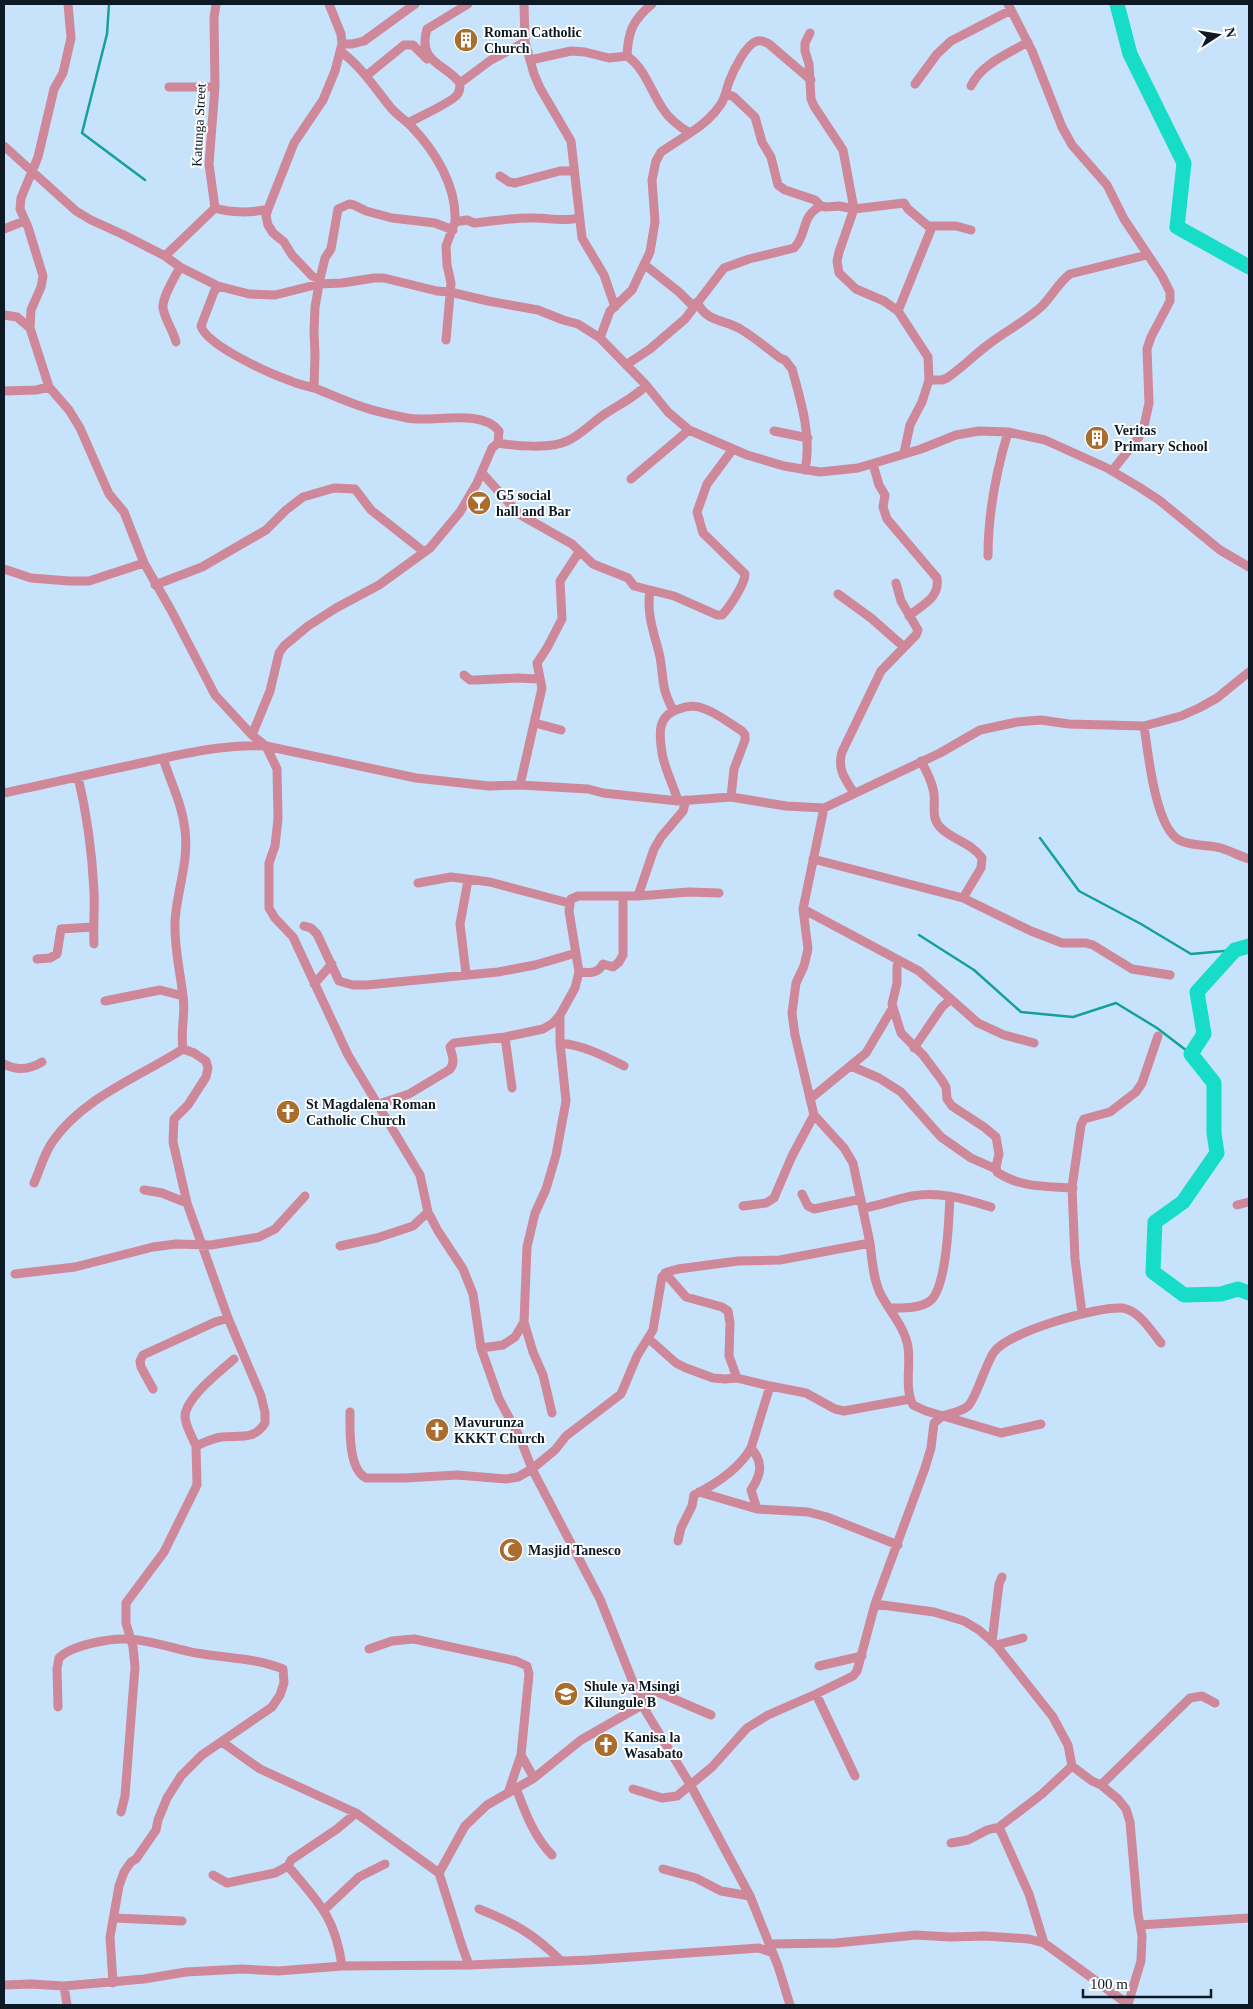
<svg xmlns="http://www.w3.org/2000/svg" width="1253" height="2009" viewBox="0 0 1253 2009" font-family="'Times New Roman',serif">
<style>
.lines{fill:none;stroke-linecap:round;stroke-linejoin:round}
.stream{stroke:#14a297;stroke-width:2.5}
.river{stroke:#17dcc8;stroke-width:15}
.street{stroke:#cf879a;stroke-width:9}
.labels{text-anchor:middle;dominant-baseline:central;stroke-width:4;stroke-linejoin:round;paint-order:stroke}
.poi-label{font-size:14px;font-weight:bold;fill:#0d1a25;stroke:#fff;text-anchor:start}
.street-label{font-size:14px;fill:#0d1a25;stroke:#fff}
</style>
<rect width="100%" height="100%" fill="#c6e3fb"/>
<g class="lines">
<!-- stream -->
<path class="stream" d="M109 4 107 34 82 133 145 180
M1040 838 1079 891 1141 924 1191 954 1235 950
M919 935 974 970 1021 1012 1073 1017 1116 1003 1157 1028 1191 1054"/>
<!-- river -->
<path class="river" d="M1117 4 1130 54 1184 163 1177 227 1249 267
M1249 946 1235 950 1197 992 1204 1034 1191 1054 1214 1083V1133L1217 1153 1183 1202 1155 1222 1153 1272 1184 1295 1221 1294 1238 1289 1249 1293"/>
<!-- street -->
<path class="street" d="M68 4 71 38 63 73 54 89 38 157 21 198 20 209 28 227 43 276 41 287 31 310 30 328 49 387 69 410 80 428 109 494 124 512 144 563 171 610 215 695 252 735 266 746 277 769 278 819 275 846 269 863V908L275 918 293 937 348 1055 420 1175 428 1212 438 1231 463 1269 473 1294 481 1348 499 1399 520 1438 532 1469 600 1599 642 1705 691 1786 750 1896 778 1966 790 2005
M524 4 525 42 534 74 540 88 571 141 582 238 604 275 615 307
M1008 4 1032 51 1062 127 1072 145 1107 185 1124 219 1162 276 1170 292V301L1151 337 1147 349 1149 403 1144 426 1139 437 1112 471
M810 33 805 43V51L809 64 811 99 814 106 843 150 854 209 839 252 837 261 839 273 856 289 884 301 898 311 928 357 929 380 922 402 910 425 904 453
M342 44H352L364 41 415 4
M340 51C361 66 375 88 391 108 397 115 405 120 411 126 435 151 457 186 455 222
M627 56C628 31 633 20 652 4
M530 60 571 51 585 52 609 58 627 56C645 68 651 92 663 109 669 119 680 127 690 133 703 125 713 116 721 104 726 96 726 90 729 82 733 71 746 44 757 41 762 40 765 42 769 44L811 80
M366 76 404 45H413L427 59
M460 83C445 63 417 63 427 29L468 4
M915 84 937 54 951 41 1011 10
M971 86C981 64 1008 54 1028 42
M169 87H215
M727 94 734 97 755 117 762 142 771 157 778 185 785 190 815 200 821 206 826 207 839 206 854 209 904 203 908 209 928 226H956L971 230
M408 123C419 117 452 102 457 95 460 91 460 88 460 83L491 60 525 42
M4 146 76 211 91 220 122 234 165 256 180 267 218 286 249 294 275 295 319 284 342 283 374 278H384L437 291 450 292 488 301 538 310 563 320 578 324 600 338 646 385 668 412 689 430 747 455 784 466 820 472 858 468 921 449 956 435 979 431 1008 432 1045 440 1107 468 1139 487 1159 500 1220 550 1249 567
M500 176 509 182 515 183 560 171H573
M215 208C231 213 252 213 268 209L266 216 268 225 273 233 284 242 292 255 312 276 320 279
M268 209 294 143 323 100 335 71 342 44 341 34 329 4
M4 229 24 221
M165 256 215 208 209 164 215 87 214 18 216 4
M645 265 679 292 694 307
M218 286 214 292 201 326C207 346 271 374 291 381 299 385 308 386 317 389 332 395 347 402 363 407 377 412 393 415 407 418 433 423 481 408 499 431L498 443
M697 302C707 323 725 319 742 330 755 338 768 349 780 358L785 360 792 369C801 401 812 437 805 470
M898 311 932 227
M4 315 17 317 30 328
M600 338 610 311 632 290 650 252 655 222 652 180 656 161 661 152 690 133
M446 340 451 283 447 265 446 246 455 222 467 220 474 223C494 221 515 217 535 218 549 218 564 222 578 218
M176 342C173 330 165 320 163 308 162 297 175 277 180 267
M626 365 650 349 685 319 724 268 749 259 794 248C808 234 800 216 821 206
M929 380H942L947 378C962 368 974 355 989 344 1006 331 1026 321 1042 306 1052 296 1059 282 1070 274L1147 255
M314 388 315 354 314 332 315 307 320 279 325 258 331 249 338 209 349 204 354 205 366 211 392 218 435 223 453 230
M4 391 36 390 49 387
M774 431 808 438
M873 464 879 485 885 495 883 507 887 519 937 578C940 598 923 604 909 616
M482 473 519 514 572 544 593 564 628 578 634 586 674 596 717 615H722C729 608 745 584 745 574L703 533 697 512 707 484 733 449
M631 479 689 430
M988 556C988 514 996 472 1008 432
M4 569 31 578 69 581H89L144 563
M155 585 202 567 266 530 286 510 303 497 334 488 355 489 371 510 423 551
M650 591C646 615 655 635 660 657 664 680 661 688 673 710
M838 594 871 618 904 647
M464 675 470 680H475L518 678 539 679
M535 723 561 730
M1144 726C1148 752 1155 827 1179 840 1192 847 1208 844 1221 848 1230 851 1240 856 1249 859
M252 735 270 691 279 653 284 646 308 626 336 608 379 585 430 548 460 512 477 483 492 448 498 443C515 446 552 449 567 441 582 435 594 420 608 412 621 403 636 397 646 385
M921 761C926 770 931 779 933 789 937 802 930 815 939 826 951 840 971 842 982 858L981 868 963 898
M78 777C87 814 92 852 94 891 95 908 93 926 94 944
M520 785 542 688 537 663 547 648 562 619 560 581 579 552
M4 793C51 783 98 772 146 762 186 753 225 744 266 746L416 778 489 786 520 785 588 789 603 793 678 801 731 797 786 806 824 808 940 753 980 730 1017 722 1041 720 1069 724 1144 726 1181 716 1199 708 1217 698 1249 672
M854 793C845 779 837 769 842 752L881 671 916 635 918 630 901 601 896 583
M678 801C674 787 664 767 662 753 659 734 657 715 679 709 687 706 694 705 702 708 716 712 729 723 742 731L745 735V740L734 769 731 797
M813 859 963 898 1031 931 1062 943H1086L1093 945 1132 969 1170 975
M418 883 451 877 490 882 569 903
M638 896 654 849 661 837 683 811 686 800
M803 909 919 971 978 1023 1004 1035 1034 1043
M304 926 311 928 317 934 339 981 353 985H367L498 972 535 965 576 953
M37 959 50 958 57 954 61 929 93 927
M897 966V983L892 1004 901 1033 923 1055 941 1079 946 1087 947 1099 952 1106 984 1127 996 1137 999 1154 996 1167 997 1172C1020 1188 1046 1186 1073 1188
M579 972C589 973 598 974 603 964L613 967 619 962 623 955V896
M466 974 460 924 467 886V879
M314 984 332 964
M105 1001 160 990 183 996
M505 1037 512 1088
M560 1043C583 1045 604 1056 624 1066
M914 1048 942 1007 951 999
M4 1064C17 1071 29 1070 42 1062
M851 1066 879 1078 901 1092 941 1137 971 1158 996 1169
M810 1099 866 1053 892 1009
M379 1104 409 1094 449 1070C456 1064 452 1055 450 1047L454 1043 505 1037 543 1029 553 1023 560 1015
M34 1183C40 1170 44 1153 53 1141 84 1097 139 1077 183 1049
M144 1190 162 1193 187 1203
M802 1194 808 1206 814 1209 861 1199
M1237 1205 1249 1202
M743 1206 766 1203 774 1198 792 1156 814 1115
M863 1208C880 1206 895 1199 912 1196 939 1191 965 1199 991 1207
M870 1243C872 1259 873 1278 880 1293 889 1311 905 1327 908 1347 911 1366 904 1387 913 1405L926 1411 1001 1433 1041 1424
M340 1246 377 1238 413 1226 428 1212
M665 1273 686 1297 722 1307 728 1311 730 1323 729 1356 737 1378
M15 1274 75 1267 153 1247 176 1244 211 1245 259 1237 275 1229 305 1196
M889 1308C902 1308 919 1309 930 1301 947 1288 949 1217 950 1196
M1082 1313 1075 1259 1072 1187 1081 1125 1084 1119 1110 1112 1136 1092 1142 1083 1158 1036
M524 1322 533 1352 543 1375 552 1413
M649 1339 676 1363 686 1368 713 1378 725 1379 737 1378 770 1386 806 1393 835 1409 844 1411 910 1399
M481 1348 503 1345 515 1337 524 1322 527 1247 535 1213 546 1189 556 1155 566 1101 560 1043V1015L575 988 579 972 569 911 571 899 578 896H638L689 892 719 893
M153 1389 141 1367 140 1361 143 1355 215 1322 228 1318
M350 1412C350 1429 348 1469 366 1478H405L457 1475 506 1479 518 1477 532 1469 555 1450 566 1436 621 1394 637 1356 653 1330 662 1277 667 1272 678 1269 738 1261 780 1260 870 1243 853 1163 844 1148 814 1115 795 1035 792 1013 796 983 804 966 808 949 803 909 824 808
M196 1446C192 1436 185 1426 185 1416 186 1397 221 1371 234 1359
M751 1448C764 1463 761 1475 751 1490L757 1509
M699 1492 757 1509 808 1512 827 1517 898 1545
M678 1541 681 1528 692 1506 694 1495C716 1484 739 1469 751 1448L770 1386
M875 1604 934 1612 964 1621 979 1630 996 1645 1053 1717 1068 1745 1072 1766
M992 1642 999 1584 1002 1577
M996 1645 1023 1638
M369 1649 392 1641 414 1639 516 1661 527 1666 529 1674 521 1755 508 1793
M819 1666 862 1656
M816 1694 855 1776
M58 1707 57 1669 59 1658C71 1645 110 1638 128 1639 151 1640 174 1649 196 1653 225 1658 257 1658 283 1669L284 1683 280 1695 272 1707 202 1755 181 1776 167 1798 158 1820 156 1830 136 1859 131 1862 124 1872 119 1886 110 1937 113 1983
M222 1742 260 1769 356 1813
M521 1755 534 1778
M1101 1785 1190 1698 1202 1696 1215 1703
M516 1788C525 1812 534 1837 552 1855
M633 1789 662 1798 677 1796 712 1767 747 1728 768 1715 816 1694 853 1676 857 1671 875 1604 925 1468 931 1448 934 1423C937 1421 940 1417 943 1416 952 1412 960 1413 968 1406 976 1399 985 1365 994 1352 1008 1332 1098 1306 1122 1308 1139 1310 1151 1331 1161 1343
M121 1812 125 1796 135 1667 133 1647 126 1623V1603L164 1552 197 1485 196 1446C205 1442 213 1438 222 1437 239 1435 254 1441 265 1423V1413L261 1396 228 1318 187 1203 173 1142 174 1119 188 1105 206 1077 208 1068 206 1061 194 1053 183 1049C180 1031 186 1014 183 996 180 971 174 947 175 921 177 890 189 862 185 830 182 803 171 784 163 758
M999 1827 1029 1894 1044 1943
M951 1843 968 1840 987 1830 999 1827 1042 1794 1072 1766 1092 1781 1101 1785 1118 1799 1126 1809 1130 1822 1138 1914 1142 1936 1141 1961 1128 2004
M288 1866 291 1860 337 1829 356 1813 439 1873 462 1946 469 1965
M663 1869 696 1878 721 1891 750 1896
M439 1873 465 1826 487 1805 534 1778 581 1740 642 1705 649 1691 653 1690 660 1693 711 1715
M213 1875 227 1883 275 1873 288 1866C318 1902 335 1916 342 1966
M479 1909C514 1923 534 1934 561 1961
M324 1910 359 1877 385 1864
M114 1918 182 1921
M1140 1925 1249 1918
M769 1944 836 1943 916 1935 950 1937 985 1936 1029 1939 1044 1943 1129 2005
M4 1985 31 1984 64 1986 144 1979 186 1972 242 1969 278 1971 342 1966 469 1965 589 1960 759 1948 773 1953
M64 1986 67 2005"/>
</g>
<!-- icons -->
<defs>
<g id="building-disc" transform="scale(1.25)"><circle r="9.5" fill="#a96d2f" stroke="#fff"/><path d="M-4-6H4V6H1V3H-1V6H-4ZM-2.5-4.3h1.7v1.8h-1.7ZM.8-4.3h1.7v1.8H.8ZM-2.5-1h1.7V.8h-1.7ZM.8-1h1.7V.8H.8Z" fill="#fff"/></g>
<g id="bar-disc" transform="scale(1.25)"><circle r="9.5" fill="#a96d2f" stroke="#fff"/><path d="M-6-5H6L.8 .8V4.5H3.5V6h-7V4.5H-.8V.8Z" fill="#fff"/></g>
<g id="church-disc" transform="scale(1.25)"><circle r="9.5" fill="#a96d2f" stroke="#fff"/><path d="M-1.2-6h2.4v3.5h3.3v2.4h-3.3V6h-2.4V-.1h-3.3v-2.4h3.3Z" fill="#fff"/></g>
<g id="mosque-disc" transform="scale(1.25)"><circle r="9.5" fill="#a96d2f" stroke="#fff"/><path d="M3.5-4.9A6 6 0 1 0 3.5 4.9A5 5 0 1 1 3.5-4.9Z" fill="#fff"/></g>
<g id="school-disc" transform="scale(1.25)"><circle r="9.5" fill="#a96d2f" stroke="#fff"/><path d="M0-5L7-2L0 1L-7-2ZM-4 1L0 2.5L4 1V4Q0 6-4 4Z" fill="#fff"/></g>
</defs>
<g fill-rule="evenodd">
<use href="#building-disc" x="466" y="40"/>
<use href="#building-disc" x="1097" y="438"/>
<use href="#bar-disc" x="479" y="503"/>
<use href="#church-disc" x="288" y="1112"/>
<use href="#church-disc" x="437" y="1430"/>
<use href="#mosque-disc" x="511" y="1550"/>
<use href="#school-disc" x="566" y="1694"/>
<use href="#church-disc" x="606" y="1745"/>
</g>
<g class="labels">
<!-- poi labels -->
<g class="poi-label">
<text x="484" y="32">Roman Catholic<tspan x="484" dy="16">Church</tspan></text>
<text x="1114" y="430">Veritas<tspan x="1114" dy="16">Primary School</tspan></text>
<text x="496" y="495">G5 social<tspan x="496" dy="16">hall and Bar</tspan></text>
<text x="306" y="1104">St Magdalena Roman<tspan x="306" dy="16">Catholic Church</tspan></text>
<text x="454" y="1422">Mavurunza<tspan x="454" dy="16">KKKT Church</tspan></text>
<text x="528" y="1550">Masjid Tanesco</text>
<text x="584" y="1686">Shule ya Msingi<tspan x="584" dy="16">Kilungule B</tspan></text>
<text x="624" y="1737">Kanisa la<tspan x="624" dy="16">Wasabato</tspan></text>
</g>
<!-- street labels -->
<g class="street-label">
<text transform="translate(199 125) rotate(-87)">Katunga Street</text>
</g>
</g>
<!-- border -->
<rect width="1253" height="2009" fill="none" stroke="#0d1a25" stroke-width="10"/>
<!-- north arrow -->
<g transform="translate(1218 35) rotate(78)" stroke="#ffffff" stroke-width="4" paint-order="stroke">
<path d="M0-4L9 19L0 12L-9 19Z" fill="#0d1a25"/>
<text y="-8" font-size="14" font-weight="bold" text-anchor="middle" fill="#0d1a25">N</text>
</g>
<!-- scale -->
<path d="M1083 1989v8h128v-8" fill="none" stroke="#0d1a25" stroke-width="2.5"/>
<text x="1090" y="1989" font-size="15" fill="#0d1a25" stroke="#ffffff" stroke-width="4" paint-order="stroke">100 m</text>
</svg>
